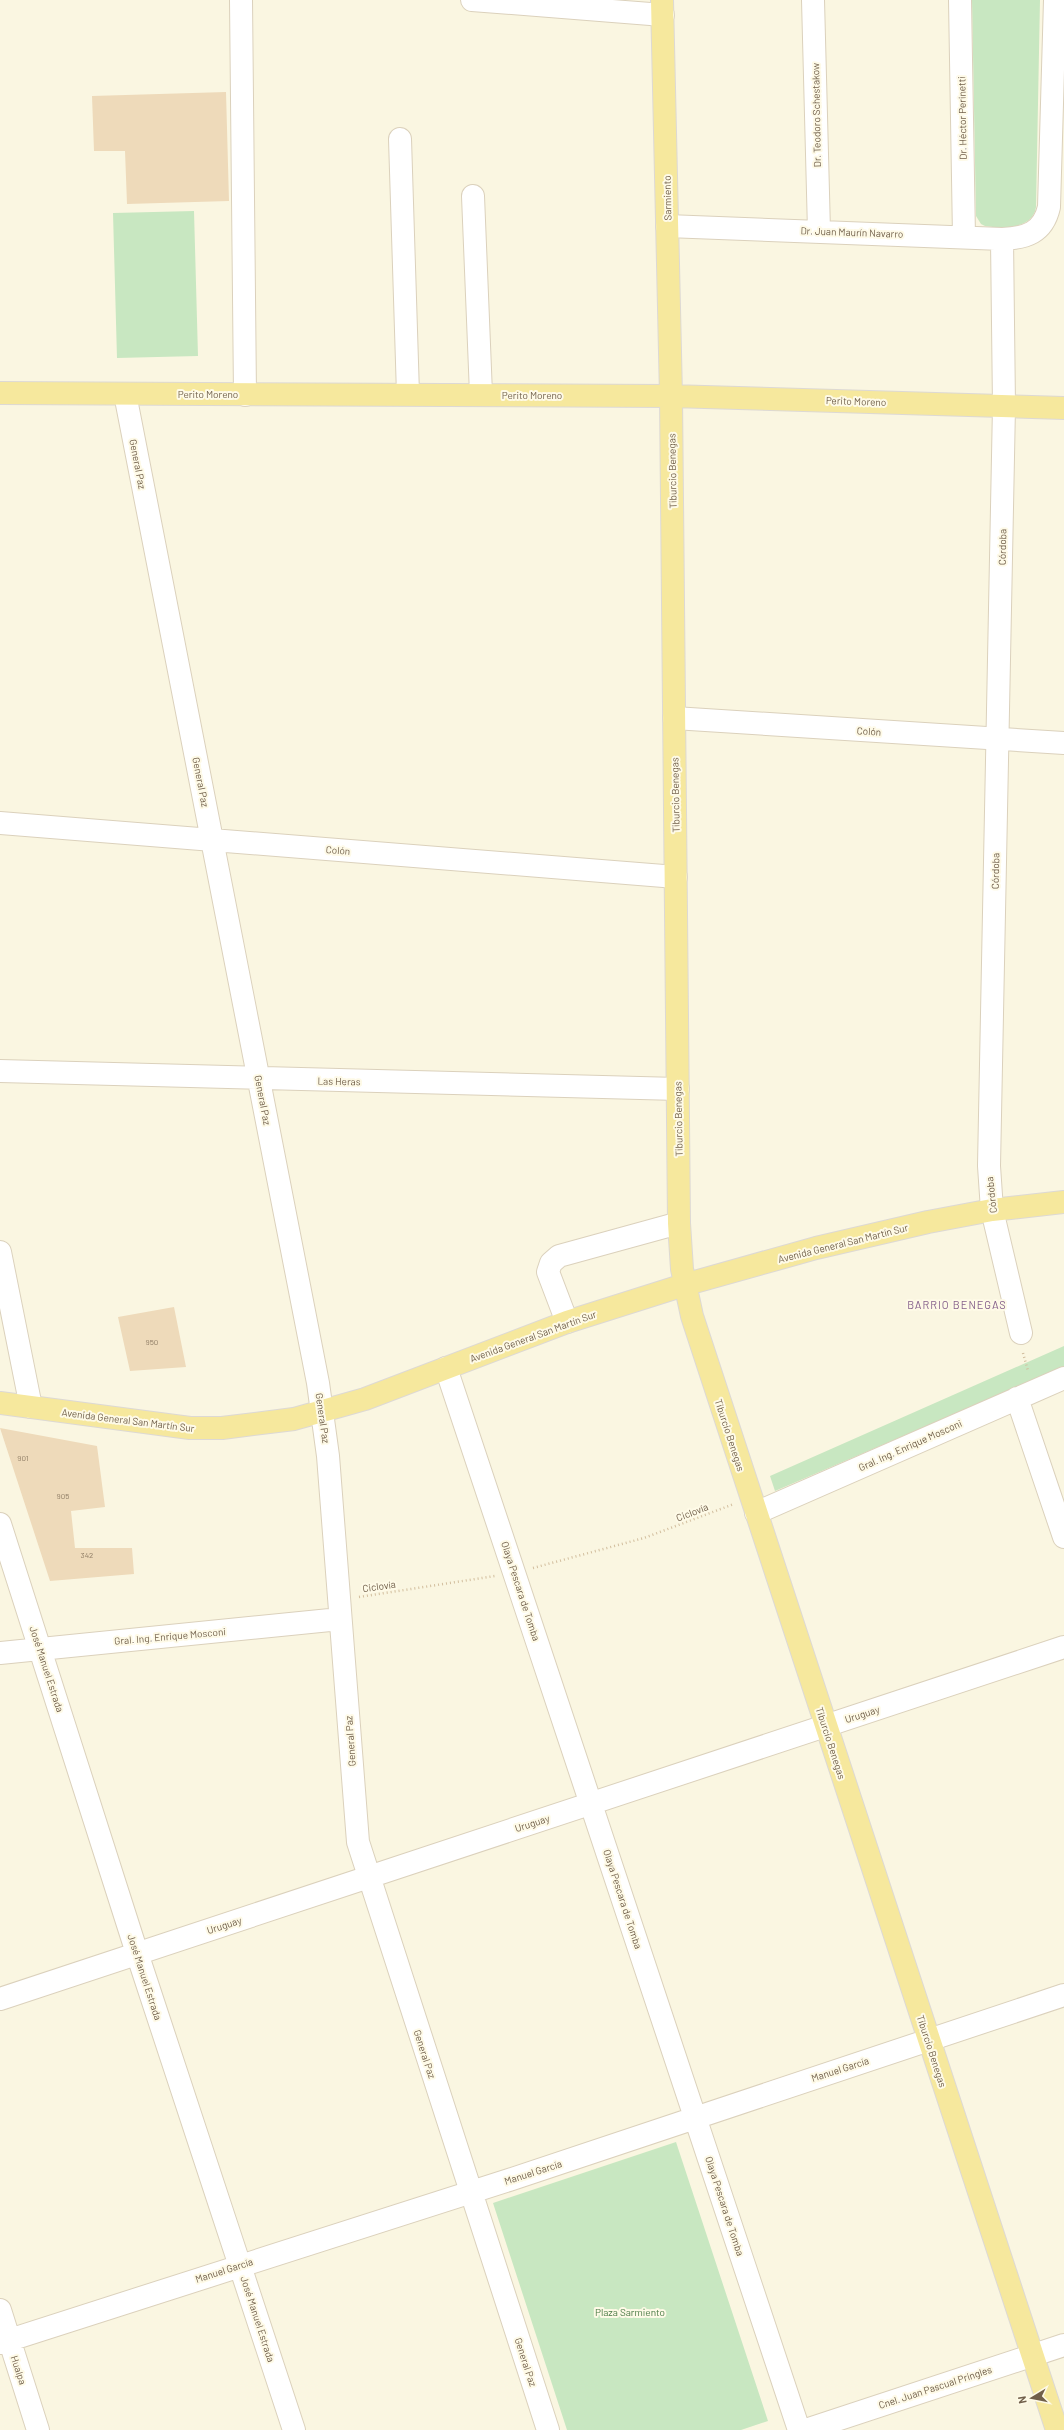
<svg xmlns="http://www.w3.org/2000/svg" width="1064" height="2430" viewBox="0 0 1064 2430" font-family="Barlow,sans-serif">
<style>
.green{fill:#c8e7c1}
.building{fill:#eedaba}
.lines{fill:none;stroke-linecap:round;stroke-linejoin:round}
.minor-casing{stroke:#dbd1bc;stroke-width:24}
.major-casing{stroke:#ddd9d4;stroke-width:24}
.path{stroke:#d2be9e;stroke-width:2.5;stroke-dasharray:1 3;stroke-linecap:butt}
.minor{stroke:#fff;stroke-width:22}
.major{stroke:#f6e89d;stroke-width:22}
.labels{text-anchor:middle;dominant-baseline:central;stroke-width:4;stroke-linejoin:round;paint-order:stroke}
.number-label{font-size:8px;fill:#907e66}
.street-label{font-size:10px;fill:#705f4a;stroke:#fefae7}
.park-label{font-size:10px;fill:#4a7a45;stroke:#fefae7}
.neighbourhood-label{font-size:11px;letter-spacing:1px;fill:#87628c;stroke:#fefae7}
</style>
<rect width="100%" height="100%" fill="#faf6e1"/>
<!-- green -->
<path class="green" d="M972 0H1040L1036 207C1033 229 1003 229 985 226L981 224 976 216Z
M194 211 198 356 117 358 113 213Z
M1064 1346V1367L775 1491 770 1476Z
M676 2142 768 2421 741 2430H567L493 2203Z"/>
<!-- building -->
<path class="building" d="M226 92 229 201 127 204 125 151H94L92 96Z
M174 1307 186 1367 130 1371 118 1317Z
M0 1428 97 1446 105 1507 71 1511 75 1548H132L134 1574 50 1581Z"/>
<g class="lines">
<!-- minor casing -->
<g class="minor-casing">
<path id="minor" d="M241 0 245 395
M472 0 663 15
M813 0 819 231
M960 0 964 237
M400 139 408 394
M473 196 481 394
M667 226 1002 239C1026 238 1043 233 1049 207L1055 0
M1002 239 1004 406 989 1166 992 1210 1021 1333
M125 394 318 1383 328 1456 358 1842 548 2430
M674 718 1064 743
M0 823 676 877
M0 1071 678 1089
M0 1252 31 1407
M567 1322 548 1272 551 1263 559 1256 679 1223
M446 1368 799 2430
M1017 1398 1064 1537
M756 1513 1064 1378
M0 1524 137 1953 294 2430
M0 1653 340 1619
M0 1999 1064 1647
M0 2310 38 2430
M0 2343 509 2180 1064 1995
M806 2430 1064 2345"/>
</g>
<!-- major casing -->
<g class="major-casing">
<path id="major" d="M662 0 671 396 679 1223 682 1269 692 1316 1057 2430
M0 393 671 396 1064 408
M0 1403 190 1428H222L294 1419 365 1399 567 1322 684 1285 816 1248 928 1222 992 1210 1064 1202"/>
</g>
<!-- path -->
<path class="path" d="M1023 1353 1028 1371
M533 1568 644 1538 734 1504
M359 1597 495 1576"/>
<!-- minor -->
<use href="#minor" class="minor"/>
<!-- major -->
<use href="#major" class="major"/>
</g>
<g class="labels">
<!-- number labels -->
<g class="number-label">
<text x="152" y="1342">950</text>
<text x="23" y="1458">901</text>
<text x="63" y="1496">905</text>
<text x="87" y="1555">342</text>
</g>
<!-- street labels -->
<g class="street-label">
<text transform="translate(816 115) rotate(-91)">Dr. Teodoro Schestakow</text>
<text transform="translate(962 118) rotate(-91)">Dr. Héctor Perinetti</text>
<text transform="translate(667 198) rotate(-91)">Sarmiento</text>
<text transform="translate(852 232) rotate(2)">Dr. Juan Maurín Navarro</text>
<text x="208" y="394">Perito Moreno</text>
<text x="532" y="395">Perito Moreno</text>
<text transform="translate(856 401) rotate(2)">Perito Moreno</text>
<text transform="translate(138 464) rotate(79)">General Paz</text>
<text transform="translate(672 471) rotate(-91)">Tiburcio Benegas</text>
<text transform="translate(1002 547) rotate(-89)">Córdoba</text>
<text transform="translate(869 731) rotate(4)">Colón</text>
<text transform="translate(201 782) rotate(79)">General Paz</text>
<text transform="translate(675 795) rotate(-91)">Tiburcio Benegas</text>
<text transform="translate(338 850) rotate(5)">Colón</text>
<text transform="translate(995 871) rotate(-89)">Córdoba</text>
<text transform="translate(339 1081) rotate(1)">Las Heras</text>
<text transform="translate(263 1100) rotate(79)">General Paz</text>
<text transform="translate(678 1119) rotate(-91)">Tiburcio Benegas</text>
<text transform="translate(991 1195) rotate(-96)">Córdoba</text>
<text transform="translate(843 1243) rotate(-14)">Avenida General San Martín Sur</text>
<text transform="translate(533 1336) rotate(-20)">Avenida General San Martín Sur</text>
<text transform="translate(323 1418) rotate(82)">General Paz</text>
<text transform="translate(128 1420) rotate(7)">Avenida General San Martín Sur</text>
<text transform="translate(730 1435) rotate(72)">Tiburcio Benegas</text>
<text transform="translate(910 1445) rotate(-24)">Gral. Ing. Enrique Mosconi</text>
<text transform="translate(692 1512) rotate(-21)">Ciclovía</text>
<text transform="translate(379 1586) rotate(-8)">Ciclovía</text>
<text transform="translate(521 1591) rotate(72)">Olaya Pescara de Tomba</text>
<text transform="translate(170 1636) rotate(-5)">Gral. Ing. Enrique Mosconi</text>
<text transform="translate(47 1669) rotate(72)">José Manuel Estrada</text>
<text transform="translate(862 1714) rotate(-18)">Uruguay</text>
<text transform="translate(350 1741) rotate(-94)">General Paz</text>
<text transform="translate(831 1743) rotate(72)">Tiburcio Benegas</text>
<text transform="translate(532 1823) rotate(-18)">Uruguay</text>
<text transform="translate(623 1899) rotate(72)">Olaya Pescara de Tomba</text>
<text transform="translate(224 1925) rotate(-18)">Uruguay</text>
<text transform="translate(145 1977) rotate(72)">José Manuel Estrada</text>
<text transform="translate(932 2051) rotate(72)">Tiburcio Benegas</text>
<text transform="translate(425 2054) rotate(72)">General Paz</text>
<text transform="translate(840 2069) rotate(-18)">Manuel García</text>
<text transform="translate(533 2172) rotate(-18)">Manuel García</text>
<text transform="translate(725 2206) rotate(72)">Olaya Pescara de Tomba</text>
<text transform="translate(224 2270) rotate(-18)">Manuel García</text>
<text transform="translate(258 2319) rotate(72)">José Manuel Estrada</text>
<text transform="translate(526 2362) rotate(72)">General Paz</text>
<text transform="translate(19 2370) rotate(72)">Hualpa</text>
<text transform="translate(935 2387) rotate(-18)">Cnel. Juan Pascual Pringles</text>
</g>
<!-- park labels -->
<g class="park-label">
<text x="630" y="2312">Plaza Sarmiento</text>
</g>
<!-- neighbourhood labels -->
<g class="neighbourhood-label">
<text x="957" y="1304">BARRIO BENEGAS</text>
</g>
</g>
<!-- north arrow -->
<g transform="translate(1032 2398) rotate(260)" stroke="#fefae7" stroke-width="3" paint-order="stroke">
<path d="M0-3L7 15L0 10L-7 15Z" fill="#705f4a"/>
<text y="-6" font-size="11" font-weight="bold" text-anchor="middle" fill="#705f4a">N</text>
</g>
</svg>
